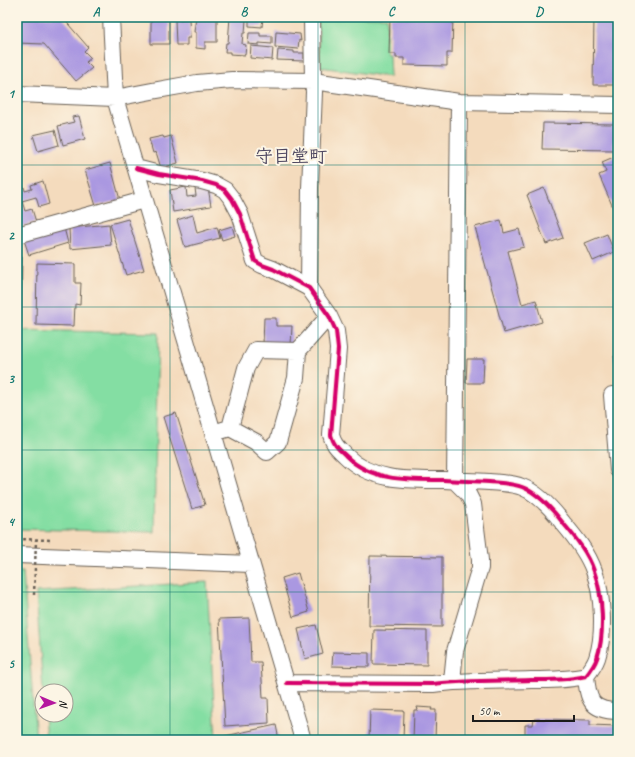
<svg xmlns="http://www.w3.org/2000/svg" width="635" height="757" viewBox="0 0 635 757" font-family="Caveat,'Klee One',sans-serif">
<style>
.green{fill:#84dea3;stroke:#507d60}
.building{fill:#aa98e1}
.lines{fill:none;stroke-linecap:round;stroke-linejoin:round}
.minor-casing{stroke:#685f54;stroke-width:18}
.path{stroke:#685f54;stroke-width:2.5;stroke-dasharray:3 3;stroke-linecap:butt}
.minor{stroke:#fff;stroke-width:16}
.path-bridge{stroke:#685f54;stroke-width:2.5;stroke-dasharray:3 3;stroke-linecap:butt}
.cycleway-casing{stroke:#fcf5e5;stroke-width:6}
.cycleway{stroke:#d6006c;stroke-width:4}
.grid{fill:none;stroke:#0f766e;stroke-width:1;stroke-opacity:0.55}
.labels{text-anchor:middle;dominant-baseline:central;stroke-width:4;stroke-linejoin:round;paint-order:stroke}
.neighbourhood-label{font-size:18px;font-weight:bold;fill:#4e4761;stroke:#fcf5e5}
.neatline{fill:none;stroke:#0f766e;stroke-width:1.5}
.grid-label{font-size:13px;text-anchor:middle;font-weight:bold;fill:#0f766e}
</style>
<rect width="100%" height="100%" fill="#fcf5e5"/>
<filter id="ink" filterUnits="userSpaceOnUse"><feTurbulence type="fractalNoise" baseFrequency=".025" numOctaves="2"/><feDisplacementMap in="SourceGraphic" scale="8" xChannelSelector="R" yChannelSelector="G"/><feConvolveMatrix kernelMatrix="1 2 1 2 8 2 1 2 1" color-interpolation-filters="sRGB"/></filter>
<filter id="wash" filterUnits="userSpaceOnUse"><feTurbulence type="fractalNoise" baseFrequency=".012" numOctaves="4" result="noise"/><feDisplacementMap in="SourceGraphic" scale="16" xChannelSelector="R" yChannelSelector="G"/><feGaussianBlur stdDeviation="0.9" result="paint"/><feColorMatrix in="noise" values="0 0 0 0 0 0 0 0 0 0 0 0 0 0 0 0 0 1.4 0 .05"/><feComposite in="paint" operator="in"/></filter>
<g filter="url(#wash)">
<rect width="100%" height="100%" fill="#f4dbbd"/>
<!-- green -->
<path class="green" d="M318 17H387L386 52 389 54 390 77 320 67Z
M17 330 158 333 154 532 17 529Z
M17 572H23L36 740H17Z
M207 582 216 740H46L44 715H66V691H43L36 592Z"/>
<g id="blocks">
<!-- building -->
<path class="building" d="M17 17H62L88 47 84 51 91 58 86 62 92 68 76 81 44 44 17 43Z
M151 17H169V44H151Z
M196 17H217V42H205V49L196 48V32H194Z
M230 17H242V20H246L245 33H243L242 44 246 45 245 55 230 54V52H225L226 43H228Z
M249 17H263L262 27 249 26Z
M390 17H453L452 53H447V66L404 65V58H396V54H389Z
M594 17H618L617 85H593Z
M189 19 190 38H187V45H176L175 20Z
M276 32 300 34 301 41 299 40 298 49 275 47Z
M249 33H260V36H272V44L259 43V45L248 44Z
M251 46 273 48 272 60 250 58Z
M17 47H19L18 72H17Z
M278 50 294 51V53H304V61L277 60Z
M79 116 85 139 63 145 58 126 74 122 72 117Z
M543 123 614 124V150L542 149Z
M55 130 59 145 38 151 33 135Z
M163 136 164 138 171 136 178 163 161 168 156 152 153 153 149 139Z
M616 156 618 160V219L599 175 606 172 602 162Z
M110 163 120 200 96 206 85 170Z
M17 168 22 185 17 187Z
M43 181 49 204 39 207 36 197 22 201 25 211 32 209 36 222 17 228V189L24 187 25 191 32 189 31 185Z
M186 187 187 197 196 196 195 188 208 187 211 206 173 212 170 190Z
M544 188 563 238 546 244 527 195Z
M193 215 197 233 217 227 220 238 185 247 177 220Z
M128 219 144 270 126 275 110 224Z
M501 220 504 233 519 229 524 247 508 251 522 304 536 300 542 322 504 333 475 227Z
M109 224 111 245 70 249 69 228Z
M232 226 235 236 222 240 219 230Z
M64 228 68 243 29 255 24 240Z
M607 234 614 252 593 261 585 243Z
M17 257H22L21 323H17Z
M37 263 75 264V283H81L80 305 75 304 74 326 36 325Z
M264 318H276V326H292L291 345 263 344Z
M614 356H618V374H617Z
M467 359H484L483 383H466Z
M176 413 205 505 192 509 163 417Z
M370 556 442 557V627L369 626Z
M298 573 309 612 293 617 282 578Z
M249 618 251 662H261L263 698H268L269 723 225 726 219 619Z
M316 625 323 654 305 659 298 629Z
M374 630 427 631V665L373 664Z
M333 652 369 653V667L332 666Z
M417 707 432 708 431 710H436L435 740H413L414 710H418Z
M370 710 404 711 403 740H369Z
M534 719 590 720V725L618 726V740H525V725H533Z
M276 725 279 740H226L225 736Z"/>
</g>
</g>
<g filter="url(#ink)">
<use href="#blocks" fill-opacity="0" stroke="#685f54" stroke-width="1"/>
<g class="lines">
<!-- minor casing -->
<g class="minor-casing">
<path id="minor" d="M111 17 115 98 303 740
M17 94 115 98 152 91 197 83 232 80 313 81 459 102 618 105
M136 168 159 174 202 181 216 185 225 190 232 199 240 214 255 261 262 265 273 269 309 288 329 316 336 331 338 349 331 435C334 446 338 448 346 456 372 482 410 480 444 480 459 481 474 481 489 482 500 483 512 483 522 487 538 493 553 510 563 523 575 537 588 553 594 571 603 595 605 634 597 658 595 664 590 671 586 676 568 680 550 680 531 680 498 681 465 680 433 684L287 683
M17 235 144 200
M309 288 310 188 314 92 313 81 312 17
M612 395 618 470
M230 428 256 442 267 452 278 442 296 378 298 351
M213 433 230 428 246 368 256 350 298 351 329 316
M17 555 251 564
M586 676C588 700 591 711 618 711
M452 681 455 651 477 577 480 568V560L473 504 468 494 455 481 459 102"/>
</g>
<!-- path -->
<path class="path" d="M17 539 52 540"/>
<!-- minor -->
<use href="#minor" class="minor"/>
<!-- path-bridge -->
<path class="path-bridge" d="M34 595 36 540"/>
<!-- cycleway casing -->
<g class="cycleway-casing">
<path id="cycleway" d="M136 168 159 174 202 181 216 185 225 190 232 199 240 214 255 261 262 265 273 269 309 288 329 316 336 331 338 349 331 435C334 446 338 448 346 456 372 482 410 480 444 480 459 481 474 481 489 482 500 483 512 483 522 487 538 493 553 510 563 523 575 537 588 553 594 571 603 595 605 634 597 658 595 664 590 671 586 676 568 680 550 680 531 680 498 681 465 680 433 684L287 683"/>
</g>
<!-- cycleway -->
<use href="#cycleway" class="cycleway"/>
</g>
</g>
<!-- grid -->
<path class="grid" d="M170 17V740M318 17V740M465 17V740M17 165H618M17 307H618M17 450H618M17 592H618"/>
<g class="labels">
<!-- neighbourhood labels -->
<g class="neighbourhood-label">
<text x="291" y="156">守目堂町</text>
</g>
</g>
<!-- margin -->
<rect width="635" height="757" fill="none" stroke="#fcf5e5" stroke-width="44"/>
<!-- north arrow -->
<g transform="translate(54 703) rotate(92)"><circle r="19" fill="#fcf5e5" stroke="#a29e95"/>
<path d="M0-3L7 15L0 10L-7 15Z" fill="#b5179e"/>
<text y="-6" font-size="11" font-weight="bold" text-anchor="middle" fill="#1c1c1c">N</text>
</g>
<!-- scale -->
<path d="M473 715v6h101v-6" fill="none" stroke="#1c1c1c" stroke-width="2"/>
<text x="479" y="715" font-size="12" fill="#1c1c1c" stroke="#fcf5e5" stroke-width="3" paint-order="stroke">50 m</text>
<rect x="22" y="22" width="591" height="713" class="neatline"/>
<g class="grid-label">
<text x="96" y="16">A</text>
<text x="244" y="16">B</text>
<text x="391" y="16">C</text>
<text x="539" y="16">D</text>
<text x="11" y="98">1</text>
<text x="11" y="240">2</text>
<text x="11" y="383">3</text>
<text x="11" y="526">4</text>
<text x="11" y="668">5</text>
</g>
</svg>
